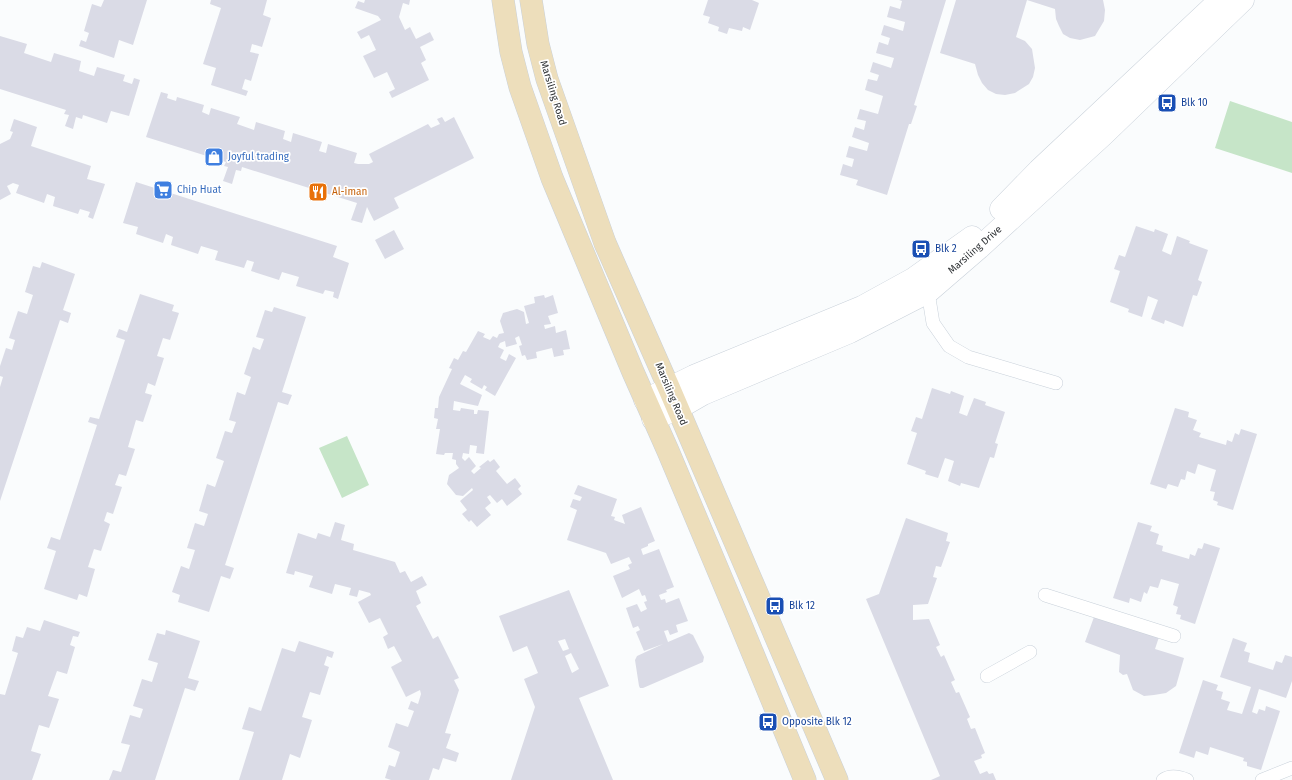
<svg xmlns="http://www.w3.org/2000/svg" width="1292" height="780" viewBox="0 0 1292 780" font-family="'Fira Sans',sans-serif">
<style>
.green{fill:#c6e5c8}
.building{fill:#dadbe6;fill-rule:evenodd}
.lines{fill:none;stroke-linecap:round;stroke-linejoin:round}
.lane-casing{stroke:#c9d1da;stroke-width:14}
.street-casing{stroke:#c9d1da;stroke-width:23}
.secondary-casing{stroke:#c9d1da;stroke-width:23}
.lane{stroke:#fff;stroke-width:13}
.street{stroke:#fff;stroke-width:22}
.secondary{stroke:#eddebb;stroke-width:22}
.labels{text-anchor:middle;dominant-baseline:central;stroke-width:3.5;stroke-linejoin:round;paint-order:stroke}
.street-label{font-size:10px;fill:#2f3235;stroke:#fff}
.transit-label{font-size:10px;fill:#164399;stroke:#fff;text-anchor:start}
.shop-label{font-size:10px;fill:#366cbe;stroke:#fff;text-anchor:start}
.food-label{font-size:10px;fill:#c56008;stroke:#fff;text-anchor:start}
</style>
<rect width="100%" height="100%" fill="#fafcfd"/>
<!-- green -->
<path class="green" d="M1230 101 1292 122V173L1215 148Z
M347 436 369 485 342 498 319 448Z"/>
<!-- building -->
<path class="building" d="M104 0H147L133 45 119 40 114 58 79 46 81 40 86 42 89 33 84 31 92 4 101 7Z
M211 0H267L263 15 271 18 262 47 252 44 250 52 259 54 251 81 245 79 242 89 248 91 246 96 211 85 216 68 203 64 221 8 210 4Z
M365 0H410L409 5 403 3 399 17 405 30 410 27 416 39 430 32 434 40 420 47 426 60 421 63 429 80 392 98 389 92 395 89 387 72 374 78 363 56 376 50 369 35 361 39 357 32 381 20 378 16 355 8 358 1 364 3Z
M708 0H752L759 3 750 30 743 27 742 31 729 28 727 34 718 31 719 27 708 23 710 17 703 15Z
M899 0H946L914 105 917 106 911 124H909L887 195 856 185 858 180 840 175 843 164 852 167 854 159 846 157 849 146 867 151 869 143 852 137 855 127 864 130 866 121 857 119 860 109 878 114 883 96 865 90 868 79 877 81 879 75 870 72 873 62 891 68 894 58 876 53 879 42 888 45 890 38 881 35 884 25 903 31 905 22 887 17 890 6 900 9 902 1Z
M956 0H1103L1105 10 1104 21 1095 36 1080 40 1070 38 1063 34 1059 26 1056 19 1055 9 1027 0 1016 37 1025 41 1032 49 1035 68 1033 77 1029 84 1015 93 1005 95 996 94 988 90 982 83 978 75 975 64 940 53Z
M0 36 27 44 24 53 51 62 54 53 81 61 79 71 94 76 97 67 125 75 123 81 132 84 134 78 140 80 129 116 111 111 107 123 83 115 82 119 76 117 73 129 65 126 69 115 64 114 66 110 0 89Z
M161 92 168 94 167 98 176 101 177 97 204 105 202 112 209 115 211 108 240 117 237 124 254 130 256 122 285 131 283 139 291 142 293 133 322 142 319 151 326 153 328 144 357 153 354 163 358 164H369L373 162 369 154 428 124 431 128 440 124 437 119 442 117 445 122 454 117 474 158 394 198 399 208 374 221 367 207 362 223 351 220 357 203 242 167 241 171 236 170 232 184 223 181 228 167 224 166 226 162 146 137Z
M14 119 37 127 31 146 91 166 87 179 105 184 93 219 88 217 90 212 80 209 78 214 53 206 55 197 47 194 44 203 16 193 19 185 13 183 7 186 11 194 0 200V144L10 139 13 132 10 131Z
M136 182 337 246 333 257 349 263 338 299 333 297 334 292 325 290 323 294 296 286 299 277 282 272 279 280 251 271 254 262 247 260 244 268 215 260 218 251 201 246 198 254 171 245 173 237 166 234 163 243 136 234 138 227 123 223Z
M1136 226 1154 232 1155 229 1168 234 1162 251 1171 255 1177 236 1190 241 1189 243 1208 250 1198 280 1202 282 1197 296 1193 295 1183 327 1165 320 1164 324 1151 319 1158 300 1148 296 1142 317 1128 312 1129 309 1110 302 1120 271 1114 269 1119 255 1125 257Z
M394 230 404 249 385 259 375 240Z
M42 262 75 274 63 310 71 313 68 323 60 320 0 501V387L3 377 0 376V366L6 348 12 350 15 340 9 338 18 311 27 314 33 295 25 292 33 266 40 268Z
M140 294 174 305 172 311 179 313 170 340 163 338 157 356 164 358 155 386 148 383 145 393 152 395 143 422 136 420 128 447 135 449 126 476 119 474 115 485 122 487 113 514 107 512 104 521 110 524 101 551 94 549 88 567 95 569 87 597 79 594 77 600 44 589 56 551 47 548 51 537 60 540 97 425 88 422 90 417 99 419 125 340 116 337 119 329 127 332Z
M544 295 545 298 553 295 558 313 548 316 551 324 544 325 545 329 555 326 556 333 566 330 570 349 563 350 564 355 554 357 552 348 536 352 537 358 527 360 525 355 522 356 519 346 522 345 519 336 515 338 517 344 506 347 505 341 500 343 498 347 504 350 500 358 506 361 509 354 516 358 495 396 485 390 487 387 484 385 482 389 470 382 472 379 465 375 460 384 482 395 478 406 454 401 453 410 460 411 461 408 474 410V414H477L478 410 489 411 484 454 476 453 477 446 470 445 469 454 463 453 462 458 465 461 469 457 476 466 471 471 474 474 481 468 479 467 488 460 490 462 494 459 500 467 496 471 507 484 515 478 521 486 518 489 522 494 507 506 502 499 497 503 490 495 487 497 491 503 485 508 491 515 477 527 471 520 469 522 462 514 467 510 460 501 473 490 472 488 463 496 456 495 447 484 449 475 459 468 456 464V460L452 459 453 453H445L444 455 436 454 440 429H436L438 419 434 418 435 408H438L439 397 452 369 449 368 454 358 458 360 463 351 466 352 478 331 485 334 483 337 490 340 493 336 497 338 499 334 504 333 500 321 503 313 517 309 524 312 526 324 529 323 524 306 535 303 534 297Z
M274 307 306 317 282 392 292 395 288 405 278 402 225 565 234 568 230 579 221 576 209 612 178 602 180 595 172 592 181 566 189 569 195 550 187 548 195 523 204 526 208 514 199 511 207 484 215 487 224 461 216 458 225 431 232 433 236 422 229 420 237 392 245 395 251 377 244 374 253 347 260 350 264 339 256 337 265 310 272 312Z
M932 388 950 394 951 391 964 396 959 413 967 416 974 398 986 402 985 405 1005 412 995 443 998 444 994 458 990 457 979 488 961 483 960 486 948 481 954 461 945 458 938 478 925 474 926 471 907 464 917 433 911 431 916 417 922 419Z
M1175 408 1189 412 1188 417 1197 420 1193 430 1201 433 1199 437 1226 445 1227 440 1232 442 1235 433 1239 435 1241 429 1257 434 1233 510 1217 505 1218 502 1213 500 1215 492 1210 491 1216 470 1198 464 1195 474 1187 471 1185 480 1181 479 1178 487 1168 484 1166 489 1150 484Z
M578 485 617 499 611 516 615 517 614 520 625 524 622 515 641 507 655 541 648 544V546L641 549 643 555 659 549 674 587 666 590 667 592 659 595 661 600 665 599 666 603 679 598 688 621 676 625 678 632 670 635 668 630 664 631 668 642 689 633 693 635 704 657 703 662 643 688H640L639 686 635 660 637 656 663 644 644 651 636 632 640 630 638 626 633 628 626 608 637 604 641 612 647 609 644 602 647 601 645 595 642 596 639 589 622 598 613 576 630 569 628 565 632 563 629 557 611 564 606 553 567 540 577 510 570 507 573 499 580 501 582 497 574 494Z
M906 518 948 533 946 541 950 542 941 567 936 566 933 577 937 578 928 604 913 605V620L929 619 940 645 936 647 941 657 944 655 955 680 951 682 956 693 959 692 970 717 967 719 971 729 975 728 985 753 981 755 982 758 974 761 980 774 987 771 989 774 993 773 996 780H931L940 776 866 599 879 594Z
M335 522 345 525 341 540 354 544 353 550 395 562 400 573 405 571 411 582 422 576 427 585 416 591 421 603 416 606 433 639 438 636 459 678 454 680 459 690 445 733 451 734 446 748 459 753 456 762 443 758 439 770 433 768 429 780H391L385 778 389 765 395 767 400 752 388 747 396 723 408 727 414 711 408 709 411 701 418 704 421 694 420 690 406 697 391 667 402 661 394 646 388 649 383 637 388 634 380 618 369 623 358 602 371 595 370 593 359 590 357 597 349 595 351 588 335 584 332 594 309 587 313 576 295 571 294 575 286 573 298 533 316 539 318 533 330 537Z
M1138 522 1152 526 1150 531 1159 534 1156 544 1163 546 1162 551 1189 559 1190 554 1195 556 1198 548 1202 549 1204 543 1220 548 1195 624 1180 619 1181 615 1176 614 1178 607 1173 605 1179 584 1161 579 1158 588 1150 586 1147 594 1144 592 1141 602 1130 598 1129 603 1113 598Z
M569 590 609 686 579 698 613 780H511L535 707 524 679 538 673 527 646 513 652 499 616ZM565 639 569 649 563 651 558 641ZM571 653 579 669 572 673 565 656Z
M1094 617 1159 637 1155 649 1184 658 1176 686 1166 693 1154 695 1144 696 1133 690 1127 674 1123 675 1119 672 1120 655 1085 642Z
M44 620 80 632 78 637 73 636 70 645 75 647 67 674 57 671 48 696 59 699 49 728 39 725 31 751 41 754 32 780H0V694L5 695 18 653 12 651 16 636 23 638 27 627 40 631Z
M166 630 200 641 188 678 199 681 195 691 185 688 155 780H109L113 770 121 772 130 745 121 743 130 715 140 718 143 709 133 706 142 679 152 682 158 663 148 660 157 633 165 635Z
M1233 638 1247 643 1244 651 1250 653 1248 662 1273 670 1276 661 1282 663 1285 655 1292 657V681L1286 698 1259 689 1252 712 1257 714 1259 709 1265 711 1266 706 1280 711 1261 770 1247 766V762L1243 761 1244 758 1210 747 1208 755 1196 751 1194 758 1179 753 1203 680 1218 685 1216 690 1223 692 1221 699 1230 702 1227 710 1242 714 1251 687 1220 677Z
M299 641 334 652 332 658 327 656 324 665 329 667 320 695 310 692 302 717 312 720 300 758 290 754 282 780H239L254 732 242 729 249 707 261 711 282 648 295 652Z"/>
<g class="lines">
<!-- lane casing -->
<g class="lane-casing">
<path id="lane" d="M924 289 928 292 933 323 949 346 968 357 1056 383
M1045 595 1174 636
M987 676 1030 652
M1163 780C1170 775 1180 777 1187 780
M1262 780 1292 768"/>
</g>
<!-- street casing -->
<g class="street-casing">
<path id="street" d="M1001 209 1039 170 1220 0
M645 400 694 376 862 307 913 279 972 237
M653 419 677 409 703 394 850 332 928 292 979 248 1103 135 1243 0"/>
</g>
<!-- secondary casing -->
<g class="secondary-casing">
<path id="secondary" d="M503 0 511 52 520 87 552 178 633 372 668 451 739 620 805 780
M531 0 538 44 547 79 605 243 669 388 837 780"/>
</g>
<!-- lane -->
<use href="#lane" class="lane"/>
<!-- street -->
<use href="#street" class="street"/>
<!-- secondary -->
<use href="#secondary" class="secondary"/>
</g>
<!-- icons -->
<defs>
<g id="bus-square" transform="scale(1)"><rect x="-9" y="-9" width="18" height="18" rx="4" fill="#1a4fb4" stroke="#fff"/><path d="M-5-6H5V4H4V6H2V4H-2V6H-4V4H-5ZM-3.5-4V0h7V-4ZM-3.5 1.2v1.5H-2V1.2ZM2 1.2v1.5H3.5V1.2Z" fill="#fff"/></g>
<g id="shop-square" transform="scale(1)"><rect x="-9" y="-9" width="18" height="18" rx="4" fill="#3f7fe0" stroke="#fff"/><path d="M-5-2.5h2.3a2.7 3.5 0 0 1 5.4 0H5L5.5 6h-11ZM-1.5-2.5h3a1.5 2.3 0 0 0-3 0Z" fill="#fff"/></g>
<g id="supermarket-square" transform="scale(1)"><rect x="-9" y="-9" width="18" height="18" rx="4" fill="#3f7fe0" stroke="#fff"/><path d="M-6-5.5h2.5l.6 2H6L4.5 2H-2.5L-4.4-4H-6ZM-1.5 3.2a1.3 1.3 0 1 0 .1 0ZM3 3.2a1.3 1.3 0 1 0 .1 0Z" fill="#fff"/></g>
<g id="restaurant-square" transform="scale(1)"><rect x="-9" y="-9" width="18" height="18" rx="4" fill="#e8710a" stroke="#fff"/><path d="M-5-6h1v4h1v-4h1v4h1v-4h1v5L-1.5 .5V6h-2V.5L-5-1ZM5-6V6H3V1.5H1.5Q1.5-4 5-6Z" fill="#fff"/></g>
</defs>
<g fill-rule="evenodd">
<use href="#bus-square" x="1167" y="103"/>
<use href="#shop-square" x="214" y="157"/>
<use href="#supermarket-square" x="163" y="190"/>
<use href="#restaurant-square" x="318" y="192"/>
<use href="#bus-square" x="921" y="249"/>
<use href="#bus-square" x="775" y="606"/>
<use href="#bus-square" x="768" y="722"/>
</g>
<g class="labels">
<!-- street labels -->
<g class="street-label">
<text transform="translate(553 93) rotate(73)">Marsiling Road</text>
<text transform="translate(975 250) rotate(-41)">Marsiling Drive</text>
<text transform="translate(671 394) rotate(67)">Marsiling Road</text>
</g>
<!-- transit labels -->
<g class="transit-label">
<text x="1181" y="103">Blk 10</text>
<text x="935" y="249">Blk 2</text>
<text x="789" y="606">Blk 12</text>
<text x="782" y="722">Opposite Blk 12</text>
</g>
<!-- shop labels -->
<g class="shop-label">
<text x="228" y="157">Joyful trading</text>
<text x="177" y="190">Chip Huat</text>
</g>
<!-- food labels -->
<g class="food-label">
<text x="332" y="192">Al-iman</text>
</g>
</g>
</svg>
